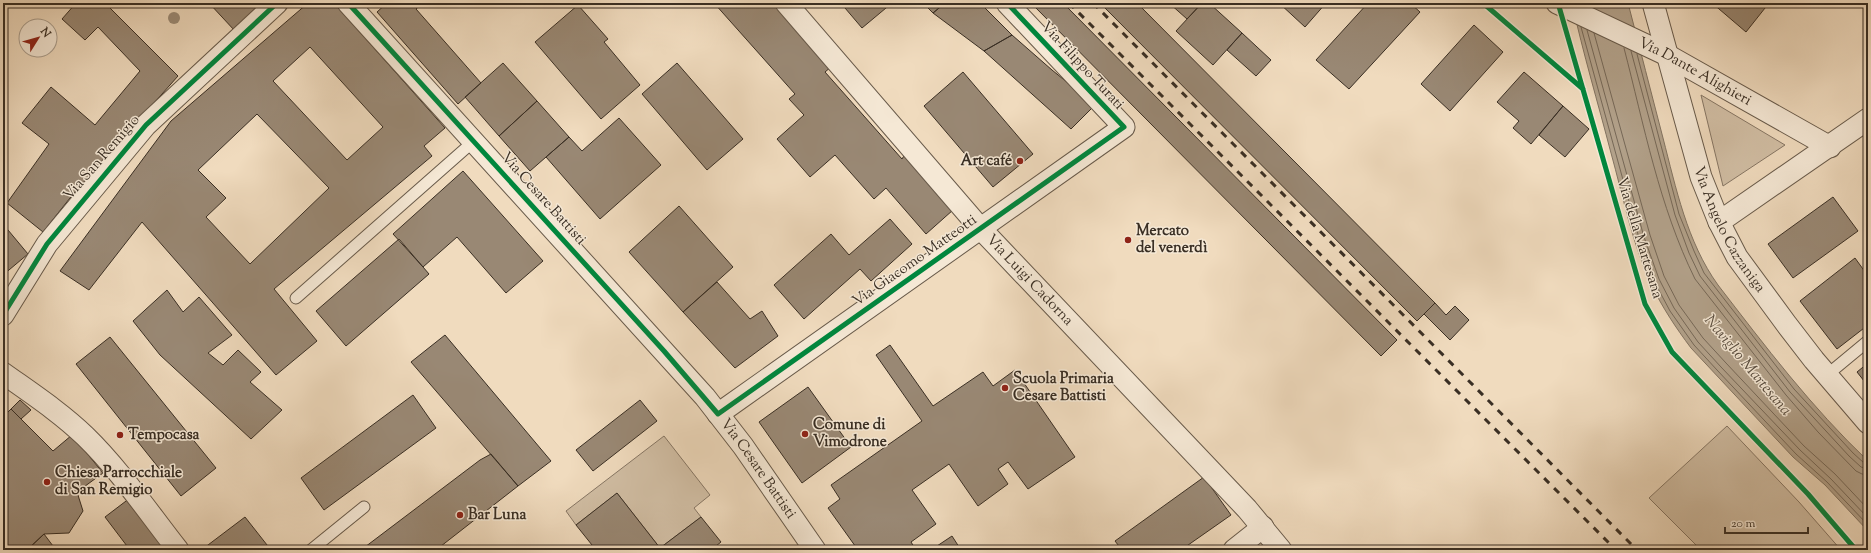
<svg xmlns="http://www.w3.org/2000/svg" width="1871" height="553" viewBox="0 0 1871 553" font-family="'Sorts Mill Goudy',serif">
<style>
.green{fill:#d1bea4;stroke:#867664}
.water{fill:#b2a18a;stroke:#827361}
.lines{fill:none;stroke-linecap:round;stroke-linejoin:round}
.shore{stroke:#766857;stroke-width:1}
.building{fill:#998874;stroke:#3a2f24;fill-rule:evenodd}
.service-casing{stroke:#685a4a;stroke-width:13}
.minor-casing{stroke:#685a4a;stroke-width:23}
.service{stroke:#f5e8d5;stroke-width:11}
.minor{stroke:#f5e8d5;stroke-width:21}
.rail{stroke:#3a2f24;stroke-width:3;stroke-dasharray:7 7;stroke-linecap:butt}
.cycleway-casing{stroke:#f5e8d5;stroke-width:8}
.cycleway{stroke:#00873e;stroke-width:5}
.tree{fill:#9c8c78}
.poi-dot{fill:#8f2418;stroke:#f5e8d5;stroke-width:1.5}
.labels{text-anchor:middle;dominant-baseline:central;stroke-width:3;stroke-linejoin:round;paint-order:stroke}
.street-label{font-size:15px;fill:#3a2f24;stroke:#f5e8d5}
.poi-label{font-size:15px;font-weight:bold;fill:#3a2f24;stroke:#f5e8d5;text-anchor:start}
.water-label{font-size:16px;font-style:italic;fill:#584c3e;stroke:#f5e8d5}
</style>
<rect width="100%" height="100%" fill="#f0dbbe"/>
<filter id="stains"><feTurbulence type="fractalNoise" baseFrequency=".005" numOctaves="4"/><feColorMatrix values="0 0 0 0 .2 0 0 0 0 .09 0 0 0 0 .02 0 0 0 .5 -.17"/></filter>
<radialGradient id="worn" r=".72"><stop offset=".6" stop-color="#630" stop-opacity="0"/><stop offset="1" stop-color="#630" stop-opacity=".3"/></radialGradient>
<!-- green -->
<path class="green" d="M1701 95 1785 145 1723 186Z
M1727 426 1799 502 1841 550H1701L1649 498Z
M664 436 710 495 694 508 701 517 660 548 617 493 576 525 566 511Z"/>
<!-- water -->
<path class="water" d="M1572 3H1628C1640 48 1651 93 1663 138 1676 188 1687 242 1718 285 1765 346 1812 408 1868 461V531L1825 485 1793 457 1691 348C1676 328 1662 307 1651 284 1632 243 1623 196 1611 153 1598 103 1583 53 1572 3Z"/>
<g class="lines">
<!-- shore -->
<path class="shore" d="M1581 27 1639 238 1654 281 1670 311 1694 345 1717 370 1796 454 1827 482 1868 525
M1587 30 1644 237 1659 279 1674 308 1698 342 1721 367 1800 450 1831 479 1868 518
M1594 33 1650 235 1664 276 1679 305 1703 338 1726 363 1804 446 1835 474 1868 509
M1624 48C1644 125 1659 206 1695 279L1786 395 1818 432 1856 471 1862 474 1868 475
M1631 51 1675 215 1689 253 1700 276 1790 392 1849 456 1861 467 1868 469
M1637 54 1679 214 1694 251 1704 273 1794 389 1853 453 1864 463 1868 464"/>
</g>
<!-- building -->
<path class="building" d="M76 3H105L178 76 74 193 43 232 7 203 49 144 22 123 51 87 95 125 140 71 98 27 85 40 62 19Z
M209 3H264L235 31Z
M308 3H334L445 128 424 146 432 156 274 289 317 341 276 375 142 222 89 290 60 271 171 121ZM310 47 383 127 347 160 273 81ZM257 114 329 188 250 264 206 217 226 198 198 170Z
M387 3H423L416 9 481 83 458 104 377 12Z
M714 3H774L831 67 825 72 902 159 905 154 953 210 926 234 886 188 874 199 835 155 810 177 777 139 804 115 789 99 795 94Z
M852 3H892L862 28 845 8Z
M923 3H945L933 13Z
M945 3H980L1012 35 984 51 933 13Z
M1031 3H1063L1397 340 1381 356Z
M1100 3H1137L1435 303 1417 321Z
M1169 3H1202L1187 19Z
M1202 3H1209L1242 33 1213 65 1176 31Z
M1279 3H1326L1305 27Z
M1368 3H1410L1420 12 1349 89 1316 60Z
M1712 3H1769L1746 32Z
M578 5 608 39 604 42 640 85 601 119 535 42Z
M1474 25 1503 52 1450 111 1421 84Z
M1242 33 1271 60 1256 76 1227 50Z
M1012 35 1052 70 1095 105 1071 129 984 51Z
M503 63 537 101 499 136 465 97Z
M677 63 743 139 707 170 642 94Z
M963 72 1033 154 993 187 924 106Z
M1524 72 1563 106 1531 144 1513 128 1519 121 1497 102Z
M537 101 569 137 530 171 499 136Z
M1563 106 1589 129 1565 157 1539 135Z
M619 118 661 165 600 219 546 157 569 137 582 151Z
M463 171 543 261 506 293 457 237 423 267 393 234Z
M1833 197 1858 231 1793 278 1768 244Z
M679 206 733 267 683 312 629 252Z
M890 219 912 244 871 281 860 269 804 319 774 285 831 234 849 255Z
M3 224 28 254 3 275Z
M399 239 429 274 346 346 316 311Z
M1855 258 1868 276V325L1837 349 1800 301Z
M717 282 750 319 762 311 778 336 735 368 683 312Z
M167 290 183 312 199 297 232 335 208 353 223 365 238 350 261 372 250 382 282 410 251 439 160 355 133 321Z
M1435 303 1446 315 1455 306 1469 320 1450 340 1424 314Z
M445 335 551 461 518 486 411 362Z
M110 337 216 468 181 496 76 364Z
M890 345 933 406 983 372 993 386 1015 370 1075 457 1028 489 1008 462 998 469 1008 484 978 506 949 464 912 490 936 524 911 542 916 550H858L828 508 840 499 831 485 922 421 876 355Z
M1868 363V386L1857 372Z
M808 387 851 447 802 483 759 422Z
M413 395 436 428 324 510 301 478Z
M20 400 31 410 21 419 11 409Z
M640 400 657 421 593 471 576 450Z
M11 409 53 451 72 435 103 473 77 492 83 511 69 533 44 534 27 550H4L3 549V417Z
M491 454 518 486 436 550H361L480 460Z
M1204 477 1231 515 1181 550H1122L1115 541Z
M617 493 660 548 661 550H596L576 525Z
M130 498 168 550H130L105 517Z
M245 517 271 550H205L204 548Z
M701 517 721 542 711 550H661L660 548Z
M44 534 56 550H27Z
M952 536 961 550H931Z"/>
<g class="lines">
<!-- service casing -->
<g class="service-casing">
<path id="service" d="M296 298 474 141
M1827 375 1868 341
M311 550 364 507"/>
</g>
<!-- minor casing -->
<g class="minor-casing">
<g id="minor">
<path id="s1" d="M348 3 705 397 743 446 815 550"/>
<path id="s2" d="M786 3 981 229 1247 509 1281 550"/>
<path id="s3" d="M1557 3 1667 55 1830 147"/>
<path id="s4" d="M1653 3 1701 177 1719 222 1737 257 1787 325 1814 360 1868 423"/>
<path d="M1719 222 1868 119"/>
<path d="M3 315 47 244 146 125 277 3"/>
<path d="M3 373C31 393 60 412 85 436 120 470 148 512 178 550"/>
<path d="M718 414 1124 127 1007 3"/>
<path d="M1234 550 1263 527"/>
</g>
</g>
<!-- service -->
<use href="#service" class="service"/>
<!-- minor -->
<use href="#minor" class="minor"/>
<!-- rail -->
<path class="rail" d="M1069 3 1616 550
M1093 3 1637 550"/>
<!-- cycleway casing -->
<g class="cycleway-casing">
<path id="cycleway" d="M348 3 664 351 718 414 1124 127 1007 3
M1483 3 1583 89
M1558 3 1645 304 1672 352 1808 494 1856 550
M3 315 47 244 146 125 277 3"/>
</g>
<!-- cycleway -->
<use href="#cycleway" class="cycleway"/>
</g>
<!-- trees -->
<circle class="tree" cx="174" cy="18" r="6"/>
<!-- markers -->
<g class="poi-dot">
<circle cx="1020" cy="161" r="4"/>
<circle cx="1128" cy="240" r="4"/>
<circle cx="1005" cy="388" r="4"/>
<circle cx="805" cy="434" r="4"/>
<circle cx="120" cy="435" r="4"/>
<circle cx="47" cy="482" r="4"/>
<circle cx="460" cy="515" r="4"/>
</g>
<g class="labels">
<!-- street labels -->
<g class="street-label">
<text transform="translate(1082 66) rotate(47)">Via Filippo Turati</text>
<text stroke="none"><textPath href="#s3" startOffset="154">Via Dante Alighieri</textPath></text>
<text transform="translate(102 158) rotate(-49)">Via San Remigio</text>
<text transform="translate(543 199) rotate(48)">Via Cesare Battisti</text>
<text stroke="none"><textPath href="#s4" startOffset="240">Via Angelo Cazzaniga</textPath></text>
<text transform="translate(1639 238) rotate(73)">Via della Martesana</text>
<text transform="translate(915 261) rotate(-35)">Via Giacomo Matteotti</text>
<text stroke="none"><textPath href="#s2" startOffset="369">Via Luigi Cadorna</textPath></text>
<text stroke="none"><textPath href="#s1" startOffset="621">Via Cesare Battisti</textPath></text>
</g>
<!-- poi labels -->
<g class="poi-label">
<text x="1012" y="161" text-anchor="end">Art café</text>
<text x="1136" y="231">Mercato<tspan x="1136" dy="17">del venerdì</tspan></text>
<text x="1013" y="379">Scuola Primaria<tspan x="1013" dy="17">Cesare Battisti</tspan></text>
<text x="813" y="425">Comune di<tspan x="813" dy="17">Vimodrone</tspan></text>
<text x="128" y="435">Tempocasa</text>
<text x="55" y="473">Chiesa Parrocchiale<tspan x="55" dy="17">di San Remigio</tspan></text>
<text x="468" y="515">Bar Luna</text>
</g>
<!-- water labels -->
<g class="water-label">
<text transform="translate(1747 366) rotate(50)">Naviglio Martesana</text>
</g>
</g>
<!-- margin -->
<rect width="1871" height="553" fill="none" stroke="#f0dbbe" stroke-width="16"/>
<rect x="4" y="4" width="1863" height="545" fill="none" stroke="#3a2f24" stroke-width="2"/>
<rect x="8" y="8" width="1855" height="537" fill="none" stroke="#3a2f24"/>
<!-- north arrow -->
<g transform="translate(38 38) rotate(53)"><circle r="19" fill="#f5e8d5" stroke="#aa9e8e"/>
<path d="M0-3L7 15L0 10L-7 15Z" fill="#8f2418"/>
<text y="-6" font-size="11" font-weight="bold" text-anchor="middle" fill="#3a2f24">N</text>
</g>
<!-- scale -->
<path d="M1725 527v6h83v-6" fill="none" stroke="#3a2f24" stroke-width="2"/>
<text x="1731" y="527" font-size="12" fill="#3a2f24" stroke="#f5e8d5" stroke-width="3" paint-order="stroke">20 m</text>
<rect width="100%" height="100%" filter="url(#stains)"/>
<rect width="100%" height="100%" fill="url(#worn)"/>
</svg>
